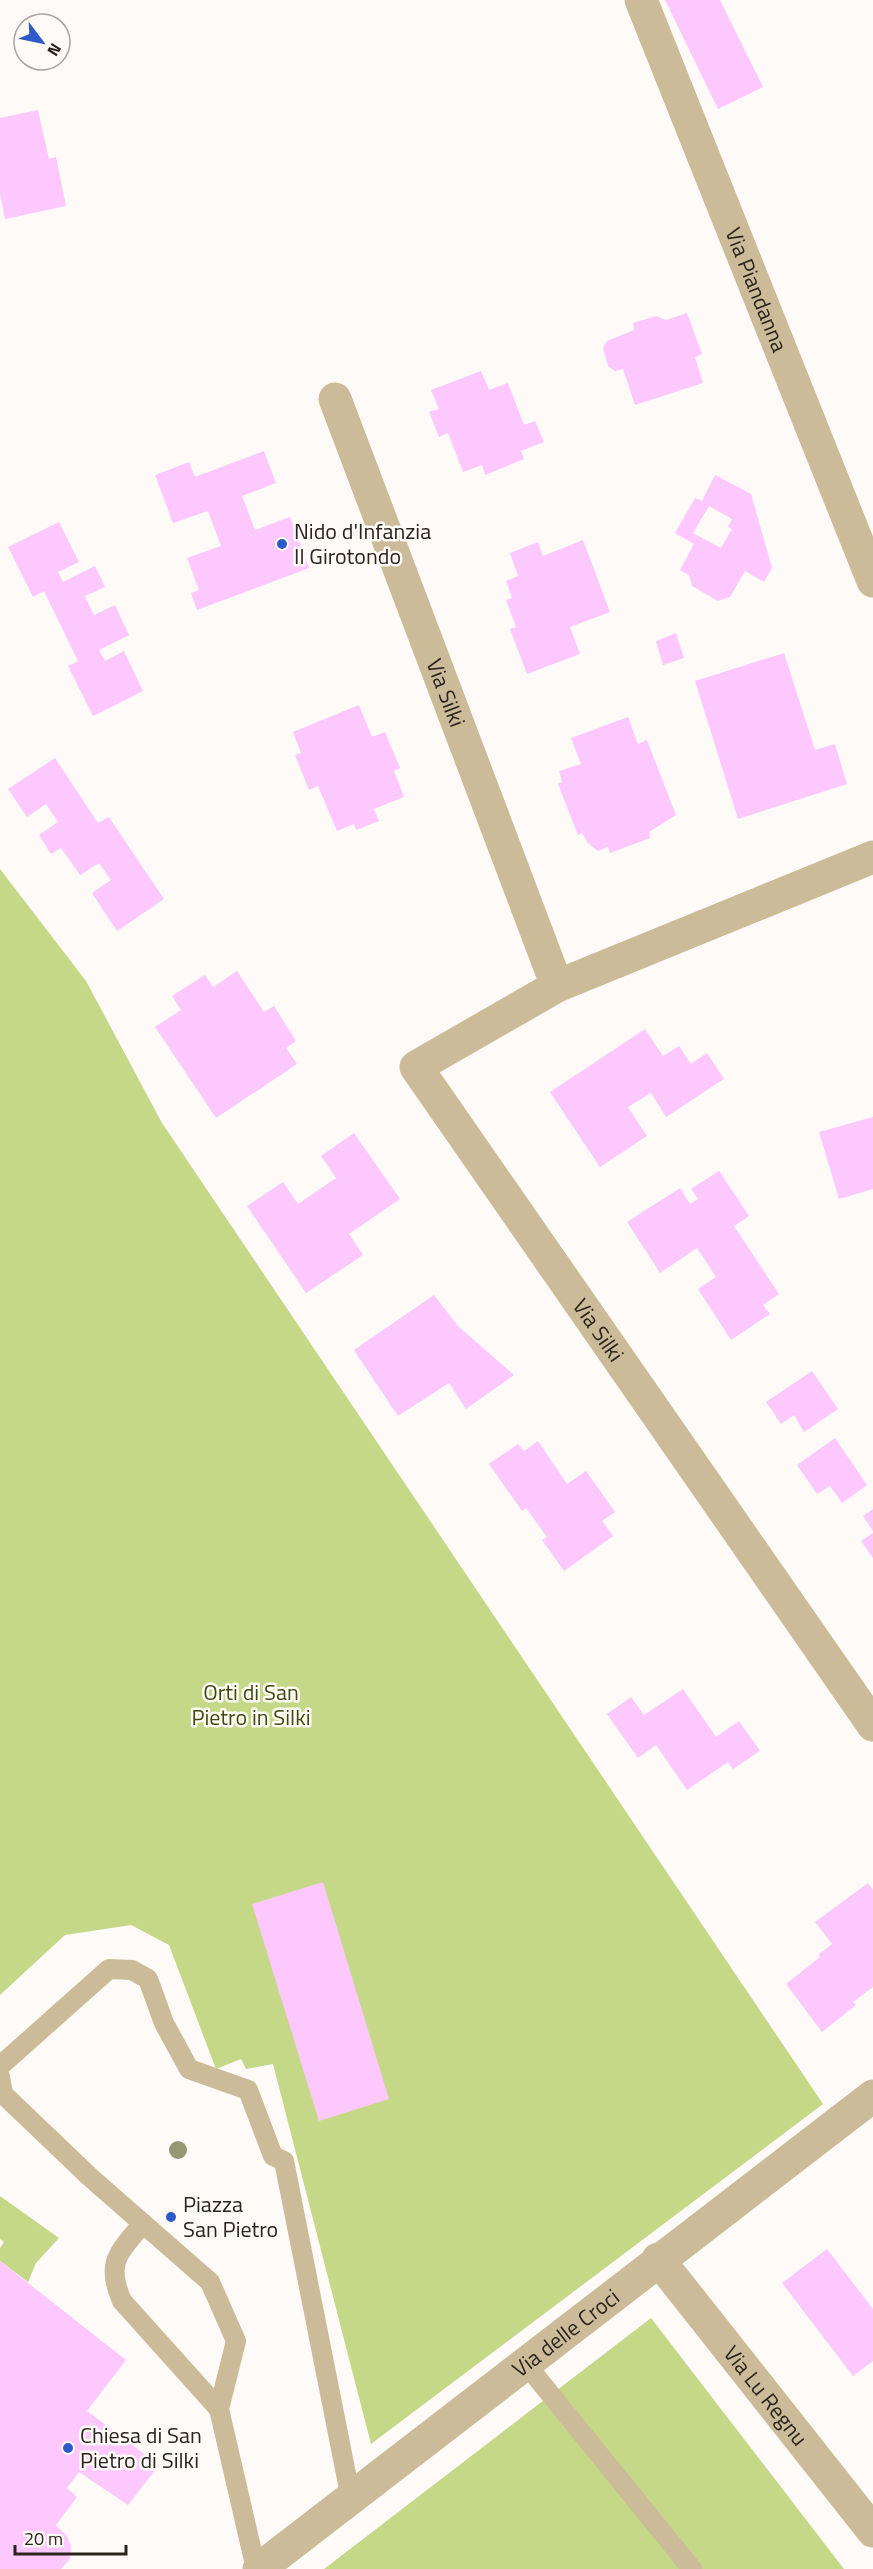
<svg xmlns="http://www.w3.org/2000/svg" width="873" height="2569" viewBox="0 0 873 2569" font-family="'Titillium Web',sans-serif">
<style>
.green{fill:#c4d888}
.building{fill:#fcc8fd;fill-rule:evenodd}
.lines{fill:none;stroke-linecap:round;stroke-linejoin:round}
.lane{stroke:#ccbb98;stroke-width:20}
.street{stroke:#ccbb98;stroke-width:33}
.tree{fill:#949974}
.poi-dot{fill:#2e5ac9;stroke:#fdfaf7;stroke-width:2}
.labels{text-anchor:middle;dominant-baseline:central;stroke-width:5;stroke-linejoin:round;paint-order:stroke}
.street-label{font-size:22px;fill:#2a241f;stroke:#fdfaf7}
.poi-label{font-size:22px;fill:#2a241f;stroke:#fdfaf7;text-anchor:start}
.park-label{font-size:22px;fill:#3e4a08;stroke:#fdfaf7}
</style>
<rect width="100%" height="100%" fill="#fdfaf7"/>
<!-- green -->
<path class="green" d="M0 869 86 981 162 1123 823 2104 371 2444 273 2064 246 2069 241 2059 216 2069 169 1945 131 1925 65 1935 0 1995Z
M0 2196 59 2238 36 2263 28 2282 0 2261V2248L4 2242 0 2239Z
M651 2318 844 2569H324Z"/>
<!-- building -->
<path class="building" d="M665 0H720L763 87 718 109Z
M38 110 49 159 56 157 66 206 5 219 0 194V118Z
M687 313 702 354 695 357 703 383 635 405 623 369 615 371 608 366 603 348 607 341 634 330 633 323 656 316 666 320Z
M481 371 489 390 508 383 524 425 535 421 544 442 521 451 524 459 485 475 482 465 463 472 448 433 439 437 429 412 439 409 431 390Z
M264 451 276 483 242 496 255 530 290 517 309 568 197 610 191 593 199 590 187 558 221 546 208 511 173 523 155 475 189 462 195 477Z
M715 475 751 494 772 568 764 582 745 571 730 597 718 601 692 586 689 575 680 570 694 544 675 533 695 498 702 501ZM709 506 732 519 728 527 732 529 721 548 693 533Z
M59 522 79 562 58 572 63 582 95 566 105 587 85 596 94 615 115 605 129 635 99 650 105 661 124 651 143 691 93 716 68 666 78 661 44 591 33 597 8 547Z
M583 540 610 612 570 627 580 654 527 674 510 629 516 627 506 600 512 598 506 581 518 576 510 553 538 542 543 556Z
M676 633 684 658 663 665 656 641Z
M784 653 815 750 835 744 847 784 738 819 695 681Z
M359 705 372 737 385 732 400 768 394 771 404 797 374 809 379 821 356 830 354 824 337 831 318 786 309 790 295 755 301 753 293 732Z
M628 717 638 744 647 740 676 815 649 832 650 838 610 853 608 847 598 851 588 843 582 833 578 835 558 784 562 782 559 771 581 764 571 738Z
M55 758 98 823 109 817 164 899 117 931 92 893 111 880 99 863 80 875 61 848 51 854 39 835 58 822 46 804 27 817 8 789Z
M237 971 264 1012 274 1006 296 1041 286 1048 297 1064 216 1118 155 1027 181 1010 172 996 205 975 213 987Z
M645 1029 663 1056 679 1046 691 1064 707 1053 724 1079 666 1117 651 1093 628 1107 647 1136 600 1167 550 1092Z
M873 1117V1189L839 1199 819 1132Z
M354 1133 400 1199 349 1234 363 1255 306 1293 247 1206 283 1182 298 1204 336 1178 321 1156Z
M719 1171 749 1216 734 1226 779 1294 763 1305 770 1314 731 1340 698 1289 716 1277 697 1248 660 1273 627 1222 680 1188 690 1204 698 1199 691 1189Z
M434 1295 458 1326 514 1375 466 1409 449 1383 398 1416 354 1350Z
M812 1371 838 1409 804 1432 794 1415 781 1424 766 1402Z
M835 1438 867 1485 842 1503 830 1486 817 1494 797 1465Z
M538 1441 567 1484 586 1471 615 1512 602 1521 613 1536 564 1571 542 1540 547 1537 526 1508 522 1511 489 1464 518 1444 524 1451Z
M873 1509V1531L863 1516Z
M873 1533V1558L861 1541Z
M683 1689 716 1737 739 1721 760 1751 733 1769 728 1762 687 1790 656 1745 638 1758 607 1714 631 1697 644 1715Z
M323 1882 389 2099 319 2121 252 1904Z
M868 1883 873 1890V1987L853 2002 856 2005 822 2032 786 1984 820 1957 818 1955 832 1944 815 1922Z
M827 2249 873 2309V2361L853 2376 782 2283Z
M0 2261 126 2360 87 2411 159 2465 128 2505 79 2472 67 2488 77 2497 56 2525 67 2536 71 2547 70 2559 61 2569H0Z"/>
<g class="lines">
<!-- lane -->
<path class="lane" d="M0 2066 109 1969 132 1970 148 1979 164 2023 189 2069 248 2090 273 2156 284 2161 351 2499
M0 2077 3 2094 91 2178 210 2282 236 2341 219 2409 256 2569
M143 2223C119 2253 105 2262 122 2301L219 2409
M525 2363 692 2569"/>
<!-- street -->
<g class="street">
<path id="s1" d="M641 0 873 581"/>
<path id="s2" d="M335 399 557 986"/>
<path id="s3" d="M873 857 557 986 416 1067 873 1725"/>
<path id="s4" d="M658 2259 873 2531"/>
<path id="s5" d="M259 2569 873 2096"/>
</g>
</g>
<!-- trees -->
<circle class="tree" cx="178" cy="2150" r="9"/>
<!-- markers -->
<g class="poi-dot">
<circle cx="282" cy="544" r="6"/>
<circle cx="171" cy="2217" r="6"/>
<circle cx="68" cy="2448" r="6"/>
</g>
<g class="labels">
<!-- street labels -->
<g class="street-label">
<text stroke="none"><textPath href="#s1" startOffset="312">Via Piandanna</textPath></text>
<text stroke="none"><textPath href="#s2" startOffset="314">Via Silki</textPath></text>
<text stroke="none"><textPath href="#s3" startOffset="824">Via Silki</textPath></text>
<text stroke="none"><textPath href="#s5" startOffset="387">Via delle Croci</textPath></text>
<text stroke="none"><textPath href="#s4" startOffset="174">Via Lu Regnu</textPath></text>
</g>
<!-- poi labels -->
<g class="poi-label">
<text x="294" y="531">Nido d'Infanzia<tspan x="294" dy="25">Il Girotondo</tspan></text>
<text x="183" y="2204">Piazza<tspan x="183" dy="25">San Pietro</tspan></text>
<text x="80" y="2435">Chiesa di San<tspan x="80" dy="25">Pietro di Silki</tspan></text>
</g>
<!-- park labels -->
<g class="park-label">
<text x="251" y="1692">Orti di San<tspan x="251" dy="25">Pietro in Silki</tspan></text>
</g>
</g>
<!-- north arrow -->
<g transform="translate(42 42) rotate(122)"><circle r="28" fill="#fdfaf7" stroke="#a9a4a1" stroke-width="1.5"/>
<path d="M0-4.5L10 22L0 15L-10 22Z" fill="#2e5ac9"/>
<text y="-9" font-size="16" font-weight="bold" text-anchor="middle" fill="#2a241f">N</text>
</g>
<!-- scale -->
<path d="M15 2545v9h111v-9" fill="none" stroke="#2a241f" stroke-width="3"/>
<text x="24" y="2545" font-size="18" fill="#2a241f" stroke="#fdfaf7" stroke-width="4.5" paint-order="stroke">20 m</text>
</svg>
